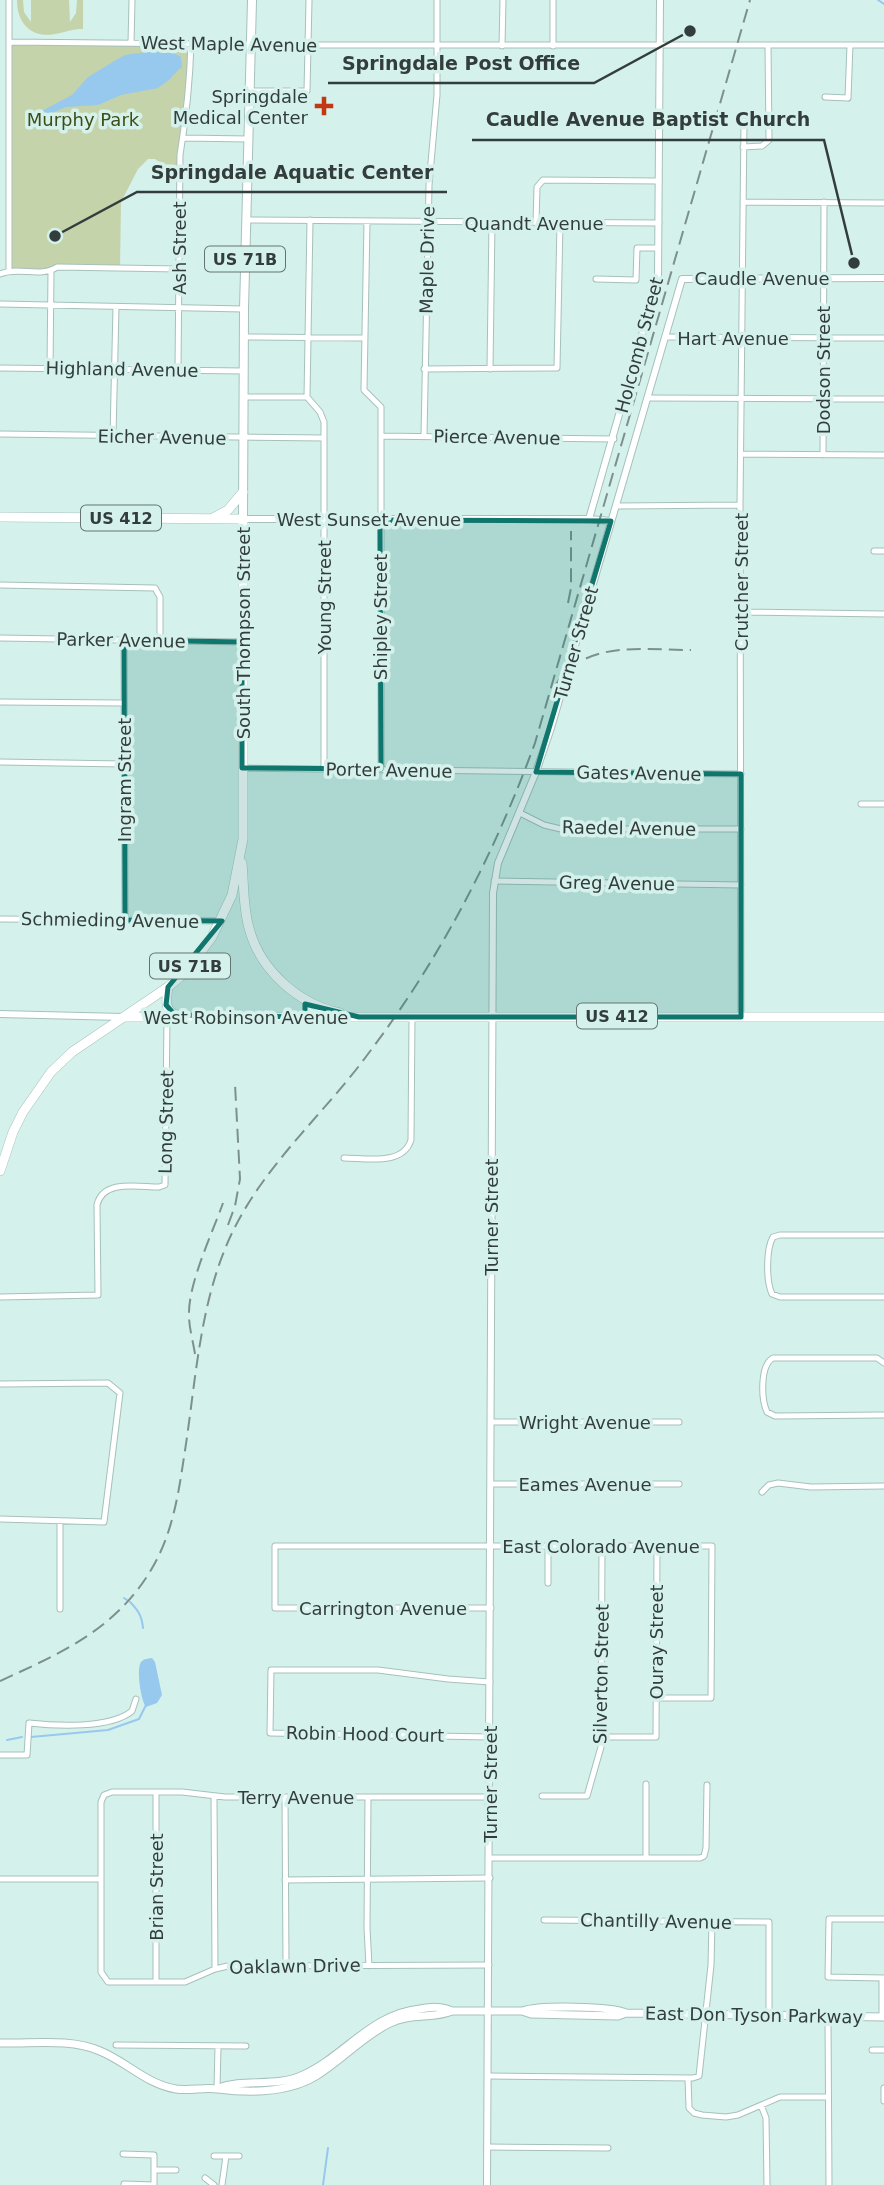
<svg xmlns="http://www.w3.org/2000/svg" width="884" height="2185" viewBox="0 0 884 2185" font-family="'DejaVu Sans',sans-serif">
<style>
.green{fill:#c5d3ab}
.water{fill:#97c8ee}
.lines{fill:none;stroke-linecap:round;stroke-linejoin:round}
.stream{stroke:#97c8ee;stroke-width:2}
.minor-casing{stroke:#a6c1bc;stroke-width:7}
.tertiary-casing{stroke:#a6c1bc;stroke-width:8}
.secondary-casing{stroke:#a6c1bc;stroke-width:9}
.primary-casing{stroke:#a6c1bc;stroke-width:10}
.trunk-casing{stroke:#a6c1bc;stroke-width:10}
.minor{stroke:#fff;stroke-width:5}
.tertiary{stroke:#fff;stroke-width:6}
.secondary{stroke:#fff;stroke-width:7}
.primary{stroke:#fff;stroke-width:8}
.trunk{stroke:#fff;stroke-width:9}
.rail{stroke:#7d908c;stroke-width:2;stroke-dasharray:14 7;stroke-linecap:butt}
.marked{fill:#0f766e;fill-opacity:0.2;stroke:#0f766e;stroke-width:5;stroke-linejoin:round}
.poi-dot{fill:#c13813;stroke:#d5f1ec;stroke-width:2.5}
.labels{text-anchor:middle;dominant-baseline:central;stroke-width:7;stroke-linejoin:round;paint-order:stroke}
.shield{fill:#d5f1ec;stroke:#647471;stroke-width:2}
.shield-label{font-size:16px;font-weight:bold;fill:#333e3c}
.street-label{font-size:18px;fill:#333e3c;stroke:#d5f1ec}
.poi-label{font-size:18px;fill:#333e3c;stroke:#d5f1ec;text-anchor:end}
.park-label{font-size:18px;fill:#3d4d13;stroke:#d5f1ec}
.leader{fill:none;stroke:#333e3c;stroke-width:2.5}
.callout-dot{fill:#333e3c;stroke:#d5f1ec;stroke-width:2.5}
.callout-label{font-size:19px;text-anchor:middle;font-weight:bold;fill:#333e3c;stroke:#d5f1ec;stroke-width:7;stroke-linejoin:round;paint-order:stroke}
</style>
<rect width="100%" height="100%" fill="#d5f1ec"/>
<!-- green -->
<path class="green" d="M17 0H23L24 12 31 22V0H69L70 22 76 13 77 0H83V29C74 29 69 31 60 33 34 40 17 26 17 0Z
M9 42 191 43 180 168 165 166 155 159H148L138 169 121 202 120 268 57 267 51 271 9 270Z"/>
<!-- water -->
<path class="water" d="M153 51 173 53 181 57 182 69 180 68 169 80 158 88 121 95 98 105 66 107 40 118 38 113 72 95 88 77 116 60 125 55Z
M152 1658 155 1662 162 1695 157 1703 146 1707C141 1701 136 1669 141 1662 145 1658 147 1659 152 1658Z"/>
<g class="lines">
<!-- stream -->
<path class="stream" d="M878 0 884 4
M124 1598 127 1600
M130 1602C138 1610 142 1616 143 1628
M31 1737 108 1730 139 1719 146 1705
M7 1740 22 1737
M323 2185 328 2148"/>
<!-- minor casing -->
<g class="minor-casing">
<path id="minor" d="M9 0V270
M9 42 308 45H884
M131 43 132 0
M502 46 503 0
M553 46V0
M250 91H307L309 0
M825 97 848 98 850 45
M184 138 248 139
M743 147 762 146 769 140 768 45
M743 202 884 203
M246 220 659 223
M310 220 307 397 320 412 324 422V769
M367 221 364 390 381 407V769
M536 223 537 187 543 180 659 181
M0 274C17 266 41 278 57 267L179 269
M596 279 636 280 637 248H658
M0 304 244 309
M244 337 365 338
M665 337 884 338
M0 368 244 371
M50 369 51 271
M424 369 557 368 560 223
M490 369 492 222
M178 370 180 155C186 118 190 81 191 43
M244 397H307
M647 398 884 399
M0 434 324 438
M113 436 116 307
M381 436 614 439
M424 436 429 185 437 95V0
M741 454 884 455
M823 455 824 202
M616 506 740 505
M874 551H884
M0 585 155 588 160 597V641
M741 612 884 614
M0 638 242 642
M124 640 125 920
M0 702 123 703
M0 762 124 764
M242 768 741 774
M861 804H884
M520 813 544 825 561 829H741
M494 881 741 885
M0 919 220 921
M741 1017 740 505 744 121
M344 1158C366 1158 403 1166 411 1140L412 1017
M884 1235H780L773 1237C766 1249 766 1281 772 1294L780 1297H884
M0 1297 98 1295 97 1205C103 1179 138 1187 159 1187L165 1185 167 1017
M884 1363 877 1358H773C760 1365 761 1399 767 1412L775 1416 884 1415
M0 1384 108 1383 120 1393 104 1522 0 1519
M491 1422H679
M491 1484H679
M762 1492 769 1485 778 1483 811 1487 884 1486
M60 1521V1609
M548 1546V1583
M491 1608H275V1546H712L711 1698H656
M490 1682 448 1679 378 1670H271L270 1733 490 1737
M602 1737H656L657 1546
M0 1755H27L29 1723C56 1726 110 1729 132 1711L136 1699
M156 1792V1982
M214 1796 215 1969
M542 1796H587L601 1747 602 1546
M285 1797 286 1966
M368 1797 367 1928 369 1966
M490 1858H700L704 1856 706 1848 707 1785
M646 1858V1784
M0 1879H101
M285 1880 490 1878
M884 1919H829L828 1977 884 1978
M544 1920 769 1922V2015
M489 1965 228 1966 215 1969 185 1982H108L101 1972V1802L104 1795 112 1792H182L225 1797H490
M882 1978V2016
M828 2017 829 2185
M116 2045 246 2046
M872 2050H884
M488 2076 693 2078 699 2076 711 1965 712 1922
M688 2078 689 2108 694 2113 702 2115 726 2117 738 2115 780 2097H828
M217 2088 218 2046
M884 2088V2101
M761 2105 766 2118 767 2185
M487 2147 608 2148
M123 2154 154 2155V2185
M214 2156H239
M154 2170H176
M205 2178 214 2185
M124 2184 154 2185
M222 2185 226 2156"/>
</g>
<!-- tertiary casing -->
<g class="tertiary-casing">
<path id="tertiary" d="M243 519H589L611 521
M589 519 658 279 660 0
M0 1014 123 1017
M487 2185 493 893 498 863 536 772 551 728 682 279 884 278"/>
</g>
<!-- secondary casing -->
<g class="secondary-casing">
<path id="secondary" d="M523 2011C538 2005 612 2006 626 2013
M0 2043C32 2044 70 2038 100 2051 127 2062 146 2084 176 2089 190 2091 204 2087 218 2089 250 2093 288 2093 316 2076 342 2060 363 2036 390 2023 411 2013 433 2019 452 2011H522L531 2014 618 2016 626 2013 884 2017
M218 2088C245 2078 276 2088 303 2075 345 2056 371 2014 420 2009 431 2007 441 2006 452 2011"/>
</g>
<!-- primary casing -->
<g class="primary-casing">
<path id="primary" d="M243 519 244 309 252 0"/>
</g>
<!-- trunk casing -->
<g class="trunk-casing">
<path id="trunk" d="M0 517 243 519V839L232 895 212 937 185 973 168 987 72 1052 51 1072 23 1112 13 1132 0 1171
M213 518 228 510 243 492
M242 863C244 885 243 907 249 928 260 970 298 1004 340 1013
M168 987C166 1001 164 1013 180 1016
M127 1017H884"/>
</g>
<!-- minor -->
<use href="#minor" class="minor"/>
<!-- tertiary -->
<use href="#tertiary" class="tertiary"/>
<!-- secondary -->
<use href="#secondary" class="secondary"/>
<!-- primary -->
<use href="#primary" class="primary"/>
<!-- trunk -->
<use href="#trunk" class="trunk"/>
<!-- rail -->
<path class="rail" d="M568 603 571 588V531
M555 686C584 639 644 650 691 650
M228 1225 235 1206 240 1179 235 1084
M195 1354C193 1341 189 1328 189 1315 188 1284 212 1234 223 1203
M0 1681C61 1653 115 1630 151 1570 172 1535 178 1497 184 1457 196 1382 199 1302 232 1233 265 1164 324 1114 368 1054 440 959 494 855 535 743L750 0"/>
</g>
<!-- marked area -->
<path class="marked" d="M380 520 611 521 536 772 741 774V1017H359L305 1004V1017L175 1015 166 1005 168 987 222 921 125 920 124 640 242 642V768L381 769Z"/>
<!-- markers -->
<path class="poi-dot" d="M320.5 95.5h7v7h7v7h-7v7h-7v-7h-7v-7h7z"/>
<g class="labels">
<!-- shield labels -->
<g class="shield">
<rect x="205" y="246.5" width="80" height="25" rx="5"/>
<rect x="81" y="505.5" width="80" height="25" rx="5"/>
<rect x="150" y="953.5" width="80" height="25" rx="5"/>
<rect x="577" y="1003.5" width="80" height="25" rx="5"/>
</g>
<g class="shield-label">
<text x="245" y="259">US 71B</text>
<text x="121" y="518">US 412</text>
<text x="190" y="966">US 71B</text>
<text x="617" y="1016">US 412</text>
</g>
<!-- street labels -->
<g class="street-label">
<text transform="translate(229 44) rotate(1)">West Maple Avenue</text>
<text x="534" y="223">Quandt Avenue</text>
<text transform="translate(179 248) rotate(-90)">Ash Street</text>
<text transform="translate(427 260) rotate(-89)">Maple Drive</text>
<text x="762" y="278">Caudle Avenue</text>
<text x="733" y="338">Hart Avenue</text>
<text transform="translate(639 345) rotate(-75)">Holcomb Street</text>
<text transform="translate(122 369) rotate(1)">Highland Avenue</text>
<text transform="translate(823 370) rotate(-90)">Dodson Street</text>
<text transform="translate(162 437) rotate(1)">Eicher Avenue</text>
<text transform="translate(497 437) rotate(1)">Pierce Avenue</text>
<text x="369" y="519">West Sunset Avenue</text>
<text transform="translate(741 582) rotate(-90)">Crutcher Street</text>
<text transform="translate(324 597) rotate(-90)">Young Street</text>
<text transform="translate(380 617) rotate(-90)">Shipley Street</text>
<text transform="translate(243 633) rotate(-90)">South Thompson Street</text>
<text transform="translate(121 640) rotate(1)">Parker Avenue</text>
<text transform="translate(576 643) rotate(-74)">Turner Street</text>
<text transform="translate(389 770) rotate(1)">Porter Avenue</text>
<text transform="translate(639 773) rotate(1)">Gates Avenue</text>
<text transform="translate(124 780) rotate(-90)">Ingram Street</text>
<text transform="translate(629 828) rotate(1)">Raedel Avenue</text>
<text transform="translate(617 883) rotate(1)">Greg Avenue</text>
<text transform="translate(110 920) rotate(1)">Schmieding Avenue</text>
<text x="246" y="1017">West Robinson Avenue</text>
<text transform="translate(166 1122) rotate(-89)">Long Street</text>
<text transform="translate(491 1217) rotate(-90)">Turner Street</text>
<text x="585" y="1422">Wright Avenue</text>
<text x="585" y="1484">Eames Avenue</text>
<text x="601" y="1546">East Colorado Avenue</text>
<text x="383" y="1608">Carrington Avenue</text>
<text transform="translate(656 1642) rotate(-90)">Ouray Street</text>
<text transform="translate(601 1674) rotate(-89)">Silverton Street</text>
<text transform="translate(365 1734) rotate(1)">Robin Hood Court</text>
<text transform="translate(490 1784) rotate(-90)">Turner Street</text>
<text x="296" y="1797">Terry Avenue</text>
<text transform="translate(156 1887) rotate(-90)">Brian Street</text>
<text transform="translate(656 1921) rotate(1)">Chantilly Avenue</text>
<text transform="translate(295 1966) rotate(-1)">Oaklawn Drive</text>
<text transform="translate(754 2015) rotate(1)">East Don Tyson Parkway</text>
</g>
<!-- poi labels -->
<g class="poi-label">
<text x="308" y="96">Springdale<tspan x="308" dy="21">Medical Center</tspan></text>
</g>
<!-- park labels -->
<g class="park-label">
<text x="83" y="119">Murphy Park</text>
</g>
</g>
<!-- callouts -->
<path class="leader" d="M690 31L594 83H328M854 263L824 140H472M55 236L137 192H447"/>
<g class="callout-dot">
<circle cx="690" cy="31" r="7"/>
<circle cx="854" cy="263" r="7"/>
<circle cx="55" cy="236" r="7"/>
</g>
<g class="callout-label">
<text x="461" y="70">Springdale Post Office</text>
<text x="648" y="126">Caudle Avenue Baptist Church</text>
<text x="292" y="179">Springdale Aquatic Center</text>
</g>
</svg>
